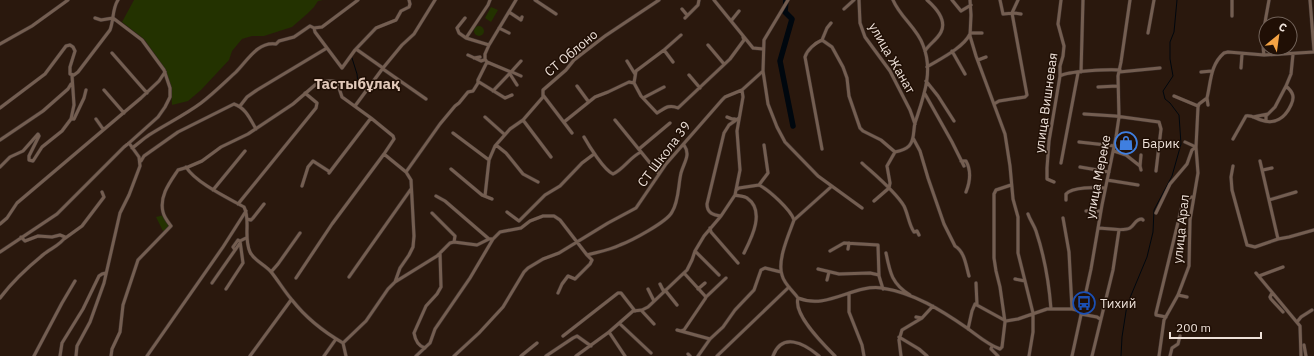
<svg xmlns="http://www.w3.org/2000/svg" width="1314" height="356" viewBox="0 0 1314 356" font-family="'IBM Plex Sans',sans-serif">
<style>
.green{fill:#233200}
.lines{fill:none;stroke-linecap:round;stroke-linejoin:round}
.stream{stroke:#00070e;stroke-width:1}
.river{stroke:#00070e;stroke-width:5.5}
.minor-casing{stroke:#3e302b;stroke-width:4}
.minor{stroke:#745e51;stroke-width:3}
.labels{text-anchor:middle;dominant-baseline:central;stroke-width:3;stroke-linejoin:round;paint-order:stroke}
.street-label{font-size:13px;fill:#eee1d9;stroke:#200f05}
.poi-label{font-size:13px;fill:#eee1d9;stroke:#200f05;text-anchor:start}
.quarter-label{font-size:15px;font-weight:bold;fill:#e1c8b9;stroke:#200f05}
</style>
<rect width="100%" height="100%" fill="#2a180d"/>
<!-- green -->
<path class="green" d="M134 0H323L318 1 314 7 307 14 292 27 264 36H252L242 39 232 51 229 60 201 90 188 101 172 105 171 90 162 66 157 57 144 39 122 22Z
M491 7 498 10 491 22 485 18Z
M474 31a5 5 0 1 1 10 0a5 5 0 1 1-10 0Z
M164 215 170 226 164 233 156 217Z"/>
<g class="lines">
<!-- stream -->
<path class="stream" d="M352 58 357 74 358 84
M1121 356 1122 337 1127 305 1147 257 1153 232 1154 210 1172 176 1181 144 1179 115 1170 103 1165 99 1163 91 1173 76 1170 59V42L1174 32 1177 0"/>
<!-- river -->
<path class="river" d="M786 0 785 12 792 19 780 61 793 126"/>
<!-- minor casing -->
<g class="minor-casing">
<path id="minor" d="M535 0 556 14
M714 0 753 48 763 49
M788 0 764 40 763 71 768 104 777 127 785 142 818 176 862 208
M859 0 860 23 865 37 890 71 910 110 915 124
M952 0 961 11 971 5
M970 0 971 15 970 36 976 56 1005 134 1010 166 1013 199 1018 217V253L1033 313V332L1029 356
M1000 0 1003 14 1014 13 1021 14
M1310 0 1314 50
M682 9 687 15
M844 9 854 0
M509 12 521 20 522 17
M1232 16V0
M465 18 457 28 459 33 466 38
M685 18 698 5 699 0
M731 21 739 11
M314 28 315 32 327 48
M499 28 509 33
M970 33H982
M1148 33 1154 0
M822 40 827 28 831 23
M0 44 32 26 68 0
M489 45 516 0
M708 45 724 64
M356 49 383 68
M664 50 673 62
M925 51C929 44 937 40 941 32 947 20 935 7 927 0
M952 51 965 74
M112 53 147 93
M468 55 481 61 484 60
M1264 55C1261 37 1266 18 1269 0
M474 58 480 57
M978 60 986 57
M627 61 635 74
M487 62 511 72 521 61
M927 67C940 59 963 48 970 34
M1241 68 1242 54
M383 69 426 99
M512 72 521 76
M1081 72 1083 0
M1119 72 1160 68
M1201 72 1212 71
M510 74 517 85
M689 75 700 88
M1060 76C1068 71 1109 69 1120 70
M926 81 938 96 954 121
M479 82 505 98 512 95
M634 83 636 71 664 50 681 35
M577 86 588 101
M1098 87 1117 86
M104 90 124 113
M493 91 511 72
M925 94 952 142 964 166
M543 95 572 133
M1174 96 1198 106
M643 98 664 87
M1207 98 1208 105
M994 104 999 101 1025 97 1027 95 1012 13 1018 0
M240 106 247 97 257 90 327 48 342 68 355 50 376 28 396 20 401 11 409 7 410 4 409 0
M355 106 383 68 402 45 414 34 435 0
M0 108 45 74 66 46 70 45 73 47 75 51 70 67V74L74 75 78 72 110 30C114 20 112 9 118 0
M1084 114 1115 116 1159 122 1161 129 1156 171
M485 117 504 134
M727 117 732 119H735
M1253 117 1268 114
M71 119H74L84 98 86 90
M96 119 103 129
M523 120 551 157
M615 120 659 174
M1266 121V116L1275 107 1286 86
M564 122 595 97 608 92 629 82 634 83 641 96 657 113C665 108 669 104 678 108L730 59 744 40 743 37
M453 133 489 160
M584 137C589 146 604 170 613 174 624 169 630 157 641 152
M913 138 920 151 928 178 944 224 955 246C965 252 966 266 969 276
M1233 139 1246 116C1251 115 1255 118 1261 120 1275 125 1285 118 1291 105 1295 97 1293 92 1286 86L1291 74 1293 54
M0 140 43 111 68 89 71 84
M1079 142 1115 146
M1185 142 1196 147
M496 145 506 153 523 174 538 182
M132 148C138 144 143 139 149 135 166 124 185 115 201 103 213 94 224 83 236 72 247 61 258 41 276 44L279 41 294 37 310 26 314 28 322 27 358 0
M639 149 670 123
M822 149 805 57C807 50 815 43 822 40L832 47 843 67 847 78 849 96 860 128 863 131 881 140 895 152C900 151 906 149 909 146 915 140 913 130 915 123 923 98 934 72 923 45 917 28 900 17 893 0
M1114 151 1126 155 1140 166 1141 170
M141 161 144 156 178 132 234 104C246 108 250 119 256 129
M961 161H966C971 170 970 182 966 192
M1260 161 1278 239
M862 163C875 175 895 191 904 206 908 214 909 225 914 232L917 231 919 235
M1061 163 1078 73
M1140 166 1141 155
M1233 166 1231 177 1232 190 1247 245 1255 247 1278 239 1289 237 1314 230
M0 167 10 157 23 151 38 134 39 136 29 156V160L33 161 42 147 62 131 71 119 74 105 72 75
M186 167C196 183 228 198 244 207 251 220 243 237 250 252 254 261 266 265 272 273 279 282 285 292 292 300 306 318 324 332 343 343
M1080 167 1109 172
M451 169 482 195 492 199
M1263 170 1272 168
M406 172 440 124 455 106 459 103 468 92 473 91 478 83V80L487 62 485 59V54L489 45 466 38 488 5 490 0
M329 173 371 118
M1107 180 1138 185
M1054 182 1047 179V168L1049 141 1060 76V66L1063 56 1064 46 1058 24 1061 0
M759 185 768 173 764 145
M302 186 308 167 313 161 330 172
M213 190 245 151
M736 190 739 188 759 185C769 190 791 210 794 220 789 234 777 260 782 275 784 284 793 291 798 298 828 310 853 284 882 288 914 293 941 310 967 328 978 336 988 345 1000 349L1002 347 1005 322 1000 287 996 271 994 258V194L996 190 1011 185
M735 195C738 196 744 196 747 198 766 211 751 239 744 253
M436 196 445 201 489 239
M485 196 489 160 495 146 510 129 523 120 543 97V90L566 70 574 60 605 36 659 0
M1066 200V194C1072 187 1096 187 1105 188
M1269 200 1296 192
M874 201 889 188 890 183 887 166 895 152
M238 204 316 108 317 103 305 93
M1086 211H1101
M507 212 519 221 545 195 560 186 582 163 594 154
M432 213 455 236 454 242
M1156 213 1170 184 1187 164 1192 150 1196 147
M1028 214C1030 220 1034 225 1036 231 1044 255 1049 283 1051 309
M721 216C713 215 707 213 707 204L724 133 729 125 739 118
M1063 218 1069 252 1072 309
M247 219 251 220 253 218 264 204
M794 220 832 186
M0 224 7 218 17 203 141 98 159 81 165 72
M710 228 711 232 738 263
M1098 228C1107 228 1123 232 1130 228 1135 225 1135 219 1142 219L1143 220
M64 239 82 226 104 197 102 192
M848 249 849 243
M235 250 233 247 238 240 240 241
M695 251 719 275
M830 251 844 243 878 245 879 276 883 289
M0 252 57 214 124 147 129 143 158 117 165 107 170 97V88L164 70 142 40 113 18 101 20 95 18
M886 253C890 273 892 284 910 295
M818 269 839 274 870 273 879 275
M271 272 278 264 300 233
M684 273 706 297
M1256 273 1300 326 1301 356
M1259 276 1283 267
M349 277 411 189
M296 278 332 224 384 154
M1015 279 1025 281
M827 280 829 272
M395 282 437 256 450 243 454 242 477 245 489 239H493L500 232 521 228 530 221 543 216H554L560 220 587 255C598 252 610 250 620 245 631 241 667 222 672 212 679 201 678 186 681 173 684 162 691 155 684 145
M212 283 240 243
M976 283 977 305
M660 284 664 292
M226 289 243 263 240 241 246 238
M648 289 654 301
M698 289 705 283
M665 290 677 305
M558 293 562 284 568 276 575 279 590 264 592 260 587 255
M849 293V312L862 345 864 356
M1272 293 1270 297 1271 299 1283 312
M1178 295 1187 297
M0 298C12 282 28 267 44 254 50 249 62 244 65 237L60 235 52 237 38 236 25 241 21 237
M798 298C793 315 824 345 835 356
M641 310 654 324
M1081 314 1097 317 1100 319
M916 317 922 318
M1166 317 1156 315V313L1182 206 1185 200 1194 196
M1297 322 1301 317 1312 310
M619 323 651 353
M968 329 972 311 975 304 1006 321 1018 319 1047 309H1072L1081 311
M677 330 710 339 723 327 735 310 754 290 761 270 765 268 781 272
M681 331 684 330 705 299 706 297 726 278
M609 332 625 356
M563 336 618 293H621L635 311
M899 337 919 349 927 356
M1304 345 1306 356
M992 346 991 349 998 356
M425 348C418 346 415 339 414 333L426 306 437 294 441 287 440 253
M688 354 690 356
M34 356 62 303 75 281
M60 356 62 343 83 309 99 276 102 274 106 273
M76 356 77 346 90 322 104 283 120 213 129 195 140 166 139 157 129 143
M111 356 112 349 120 332 123 305 138 260 171 226C168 222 164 217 163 212 159 196 170 182 178 170L188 167 202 161 221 147 248 134 293 104 315 85 327 81H334L338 85 342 97 371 118 393 136 394 139 384 154 406 172 411 180 414 236 413 247 409 255 400 268 395 282 388 289 366 321 343 343 346 356
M147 356 223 247 246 211
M250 356 291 300
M324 356 336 339
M416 356 430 343 435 329 470 278 493 239
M454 356 479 333 503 307 524 272 528 268 543 259 559 253 608 223 636 208 666 164 722 100 725 97 742 90 763 71
M521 356 537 343
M546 356 573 338 577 336 591 346
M576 356 609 332 633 311 642 310 648 307 687 270 692 260 695 251 704 236 721 216 735 195 740 170 737 131 743 97 742 90
M698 356 710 339
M717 356 789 287
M773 356C782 332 804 343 819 356
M901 356 899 340 902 330 922 318 933 306
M1072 356 1091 269 1102 205 1116 137 1119 117 1118 76 1121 62 1130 0
M1092 356 1113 270 1119 230
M1159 356 1164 320 1178 295 1189 266 1190 220 1198 173 1196 147 1198 107 1199 104 1207 98C1211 82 1210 65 1224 53L1228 52 1264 55 1314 52
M1170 356 1172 348 1178 344 1180 336"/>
</g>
<!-- minor -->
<use href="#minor" class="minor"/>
</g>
<!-- icons -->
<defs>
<g id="shop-ring" transform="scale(1.15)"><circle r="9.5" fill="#200f05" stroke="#3f7fe0" stroke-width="1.5"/><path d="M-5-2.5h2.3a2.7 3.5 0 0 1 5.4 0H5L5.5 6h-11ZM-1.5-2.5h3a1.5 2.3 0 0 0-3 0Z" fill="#3f7fe0"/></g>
<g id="bus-ring" transform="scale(1.15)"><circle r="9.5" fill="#200f05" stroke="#1a4fb4" stroke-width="1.5"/><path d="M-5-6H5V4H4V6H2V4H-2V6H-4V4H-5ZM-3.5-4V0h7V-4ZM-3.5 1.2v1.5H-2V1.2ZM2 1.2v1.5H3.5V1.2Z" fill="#1a4fb4"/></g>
</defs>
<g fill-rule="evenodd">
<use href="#shop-ring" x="1126" y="143"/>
<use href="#bus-ring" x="1084" y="303"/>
</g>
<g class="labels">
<!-- street labels -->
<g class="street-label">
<text transform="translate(571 53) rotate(-40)">СТ Облоно</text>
<text transform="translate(892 58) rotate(60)">улица Жанат</text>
<text transform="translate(1046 103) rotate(-82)">улица Вишневая</text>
<text transform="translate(664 154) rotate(-53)">СТ Школа 39</text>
<text transform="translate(1098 177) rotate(-79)">улица Мереке</text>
<text transform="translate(1181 229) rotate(-84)">улица Арал</text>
</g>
<!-- poi labels -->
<g class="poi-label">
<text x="1142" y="143">Барик</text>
<text x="1100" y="303">Тихий</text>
</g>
<!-- quarter labels -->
<g class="quarter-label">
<text x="357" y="83">Тастыбұлақ</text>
</g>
</g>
<!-- north arrow -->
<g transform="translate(1278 36) rotate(29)"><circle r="19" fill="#200f05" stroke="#72635a"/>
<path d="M0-3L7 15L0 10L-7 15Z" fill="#f4a344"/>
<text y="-6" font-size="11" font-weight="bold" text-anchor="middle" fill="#eee1d9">С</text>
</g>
<!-- scale -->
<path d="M1170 332v6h91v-6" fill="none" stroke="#eee1d9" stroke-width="2"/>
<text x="1176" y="332" font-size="12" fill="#eee1d9" stroke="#200f05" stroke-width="3" paint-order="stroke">200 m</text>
</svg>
